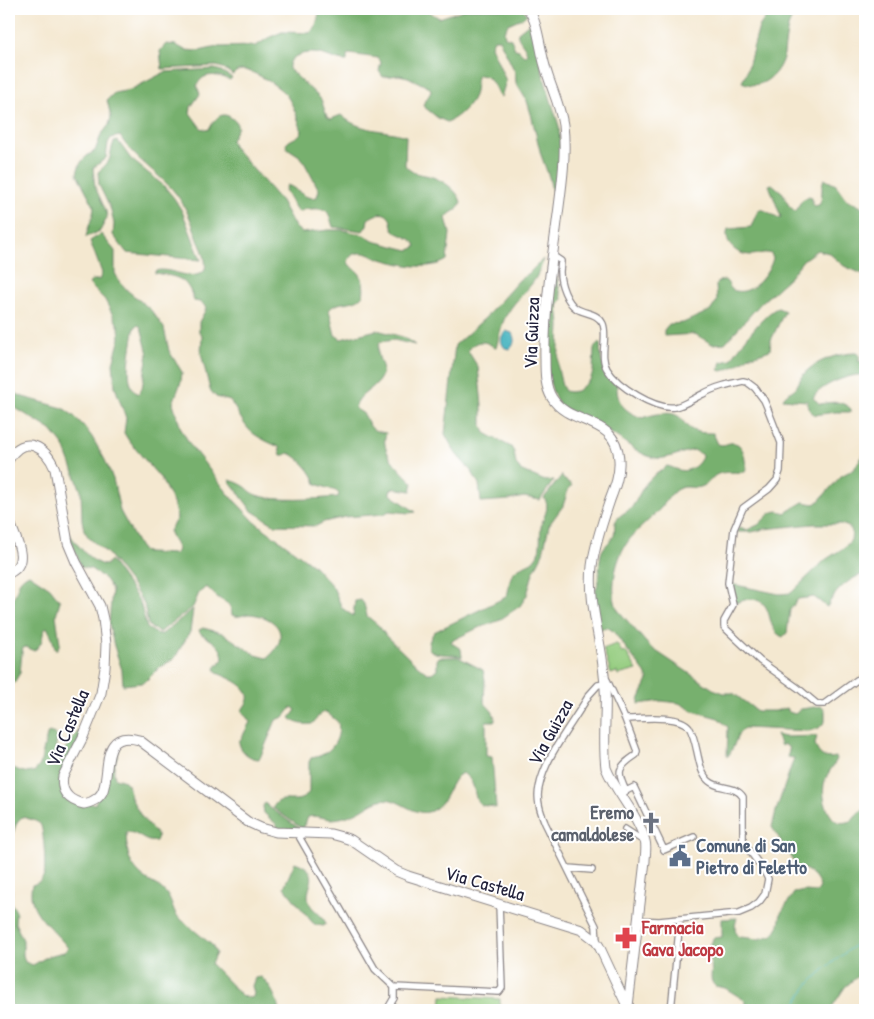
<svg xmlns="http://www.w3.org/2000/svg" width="874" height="1019" viewBox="0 0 874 1019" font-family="'Patrick Hand',sans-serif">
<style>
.green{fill:#94cc7f;stroke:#5b775d}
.forest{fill:#77b06e;stroke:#4c6954;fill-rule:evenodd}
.water{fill:#45b3bf;stroke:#346a7d}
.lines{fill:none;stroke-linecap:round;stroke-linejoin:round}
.stream{stroke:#45b3bf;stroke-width:1}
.street-casing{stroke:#8b8586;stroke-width:8}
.secondary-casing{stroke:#8b8586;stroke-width:11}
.street{stroke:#fff;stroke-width:5.5}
.secondary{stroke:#fff;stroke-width:9}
.labels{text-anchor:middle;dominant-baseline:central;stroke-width:4;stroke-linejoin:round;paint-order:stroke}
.street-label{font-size:19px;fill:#22223b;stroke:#fff}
.worship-label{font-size:19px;font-weight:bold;fill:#5b616d;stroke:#fff;text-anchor:end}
.service-label{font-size:19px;font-weight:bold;fill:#4e5e75;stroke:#fff;text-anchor:start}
.health-label{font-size:19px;font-weight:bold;fill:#be3a42;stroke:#fff;text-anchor:start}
</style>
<rect width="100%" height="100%" fill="#fff"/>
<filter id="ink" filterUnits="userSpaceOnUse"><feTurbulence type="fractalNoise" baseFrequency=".02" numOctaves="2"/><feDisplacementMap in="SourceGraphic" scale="10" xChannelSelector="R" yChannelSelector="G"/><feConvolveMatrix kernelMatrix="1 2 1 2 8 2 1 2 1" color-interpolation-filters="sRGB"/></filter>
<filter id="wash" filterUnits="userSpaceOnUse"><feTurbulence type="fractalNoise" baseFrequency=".0096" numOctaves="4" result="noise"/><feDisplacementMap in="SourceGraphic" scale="20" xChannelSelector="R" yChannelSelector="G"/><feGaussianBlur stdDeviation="1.12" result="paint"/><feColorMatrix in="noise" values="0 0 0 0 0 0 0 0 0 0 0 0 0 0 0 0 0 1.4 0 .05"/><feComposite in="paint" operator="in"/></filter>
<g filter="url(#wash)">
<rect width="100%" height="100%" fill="#f4e8d0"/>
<!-- green -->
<path class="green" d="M616 644 618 645 622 653 626 652 637 670 618 675 617 672 611 674 603 649Z
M442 996 500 999V1010H441Z"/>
<!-- forest -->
<path class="forest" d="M320 9H397L403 12 405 9H429L428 11 439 18 466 9H523L527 14 524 17 508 24 504 31 505 37 511 39 515 49 519 50 524 55 527 54C526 45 516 40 518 32L528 24H530L533 28 544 78 559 126 560 150 558 197 552 191 549 177 541 155 531 114 527 101 516 83 515 72 499 39H494L491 46 506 81 501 97C493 88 493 75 478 75 475 81 476 86 475 92 473 103 458 118 447 122L438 118 423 106C423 101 430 97 431 90L430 88 408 77 399 75 383 77 379 71 381 62 378 58 349 54 347 55V61H344C335 60 329 56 320 54 309 51 287 54 289 69L321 99 327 117 331 119 341 115C359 132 384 129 406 136L405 165C412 176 424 173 435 178 445 182 458 191 461 202 457 213 451 210 446 218L450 233 447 260C428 272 398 264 378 258 372 256 366 252 359 253 353 253 350 256 348 262 350 267 353 267 357 271 363 276 365 289 363 295 355 306 337 299 329 310L335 335 341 339 377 330 403 337 415 345 394 340 380 342C373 359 387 363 381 377 375 390 358 393 355 408 358 411 363 412 365 416 371 429 372 431 386 433 379 453 401 470 413 483L411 491 393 488 390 491V494L416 512 409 513 389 511 384 514 345 517 324 522 316 526 275 525 252 511 229 480C234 481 239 483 244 486 248 488 251 493 256 495 277 502 316 499 338 497L339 494 336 491 316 484C314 473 299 457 289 453L285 455H281L279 447C270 443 261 439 254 434 243 426 238 411 230 401L216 397 210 390 201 353 202 336 199 332V322L206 309C204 303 201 302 194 301 187 277 178 277 155 273V271C171 266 192 284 205 270 207 259 202 249 198 240 191 219 183 198 166 183 150 167 132 156 120 136L111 138 108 143 106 158 93 168 95 187 106 211 107 218 100 231 86 237C88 226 94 216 94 206L77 174C79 162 85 156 95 151L101 135 109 125 111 117 107 100 114 93 130 90 165 72 215 69 221 71 232 78 230 80C219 75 202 71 197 86L200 94 191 107 190 113 201 128 208 130C213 123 219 110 230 117 235 120 236 122 238 127L231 140 233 146 281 201 295 227 302 233 329 230H343L364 235 373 241 409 250 416 247C415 238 401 236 394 231 391 227 392 223 390 219 384 209 375 215 368 219L367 225 363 231 333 227C328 211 329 208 311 209 306 209 305 208 300 212L297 211 285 190 287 185C298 188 304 201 317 197L319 190 304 162 301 157 287 148 286 144C291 138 298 139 302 131 298 120 294 105 286 95 280 87 253 70 243 70 238 70 235 72 233 75L223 68 216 66 162 69 160 51 166 44 176 45 185 50 199 51 217 47 256 46 268 38 282 32 310 33 316 26Z
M771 9H797C794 15 790 21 788 27 786 35 785 45 784 54 780 73 762 92 742 82L746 74 759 27Z
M118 141 131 159 164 186 174 198 182 211 201 260 127 253 113 235 114 224 111 210 99 185 98 172C115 158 107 159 114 142Z
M824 179 836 185 846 199 865 209V275L844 266 829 253 817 250 803 260 790 277 761 303 725 343 712 344 695 334 664 336V330L669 324 683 323 705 313 711 310 717 301 716 285 719 281 725 280C730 284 729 290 736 291 753 295 770 272 773 258L771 254C764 251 758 255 751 255 737 255 723 244 728 229L751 227C760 204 758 207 779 218L781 217 769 185 772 184 783 193 789 206 795 211 802 200 809 196 812 197V203L814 206 819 205C824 197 820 187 824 179Z
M101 234 115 251V273L119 281 128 291 150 309 157 318 164 328 169 351 182 372 181 382 173 403 181 429 191 446 230 496 255 522 313 565 333 587 342 608 353 616 355 601 361 600 364 604 367 616 379 626 386 636 413 662 427 673H432L437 669V660L439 657H458L483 670 485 680 484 702C490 710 495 711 495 721H486V756L492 757 496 808C491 805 484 807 480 804 472 798 478 781 462 773 448 780 449 803 431 811 417 817 404 803 391 800 377 796 365 810 353 814 346 817 338 819 330 819 323 818 315 815 308 817L303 829 273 808C280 791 298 809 309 792V762L311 758C329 756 342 740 338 722L326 712C318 713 317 720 312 724 304 725 296 724 290 718L296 710 292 707 284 717 276 720 260 758 258 759C249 758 241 752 239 743L250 722 242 711C243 707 247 704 248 700 251 685 226 677 217 673L215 668 223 659C223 645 210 640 200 633L199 630 203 628 222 633 256 655 267 658C273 654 279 646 280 638 282 622 261 614 248 614 242 615 238 618 232 615 230 600 225 604 216 596 212 593 210 589 206 587L199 593 193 607 160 632 151 628 148 624 144 604 131 584 108 554 89 538 84 530 82 520 81 491 64 446 51 430 9 404V390L23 397 63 408 74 416 83 425 92 437 105 460 113 479 120 511 139 546 142 550 148 553 175 554 178 550 169 531 177 518 173 503 161 479 129 441 124 433 126 418 115 387 113 363 120 338 119 327 105 300 89 284 92 280H99L102 273 90 241ZM138 325 141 327 148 354 142 388 138 394C122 384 132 347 134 331L135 327Z
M543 259C537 286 522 291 509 311 501 322 500 335 496 348H495C486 340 475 339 468 351L478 367 482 405V426L485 433 511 447 514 452 516 464 520 470 545 481 554 480 540 500 524 497 509 500 481 502 479 484 472 472 456 454 445 434 455 345 485 318 519 280 528 274Z
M555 264 556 265 555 272 562 299 558 305 560 325 558 369 562 386 565 391 569 392 577 391 590 380 593 372 594 348 600 342C601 364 601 367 617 383 616 403 624 411 642 418 651 415 669 410 678 416 682 418 683 422 686 425 693 433 703 433 713 433L718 444C724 446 725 444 730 443 741 441 744 452 745 460 746 465 747 467 745 472 736 473 726 471 718 474 711 477 709 484 703 486 696 490 688 485 680 488 671 491 666 503 659 510 649 521 635 531 627 543 615 559 609 593 618 610L650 647 713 689 724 693H733L757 711H775L786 708 789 712 795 714 801 709 822 706 825 710V722L819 728 809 731 744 728C735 735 735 749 727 757L728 727 718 718 693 711 679 703 661 701 639 704V700L648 680 645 673 613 631 607 627 598 630 593 595C601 584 598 567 601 554 603 546 609 544 612 538 616 533 614 528 615 523 618 514 627 513 632 507 638 499 641 488 648 481 653 475 661 471 667 466 672 467 675 469 679 470 689 473 701 464 702 455L694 450C684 452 674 456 664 458 644 461 626 441 610 433 600 428 565 413 560 406 537 376 552 301 555 264Z
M778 308 785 311 771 340 770 350 755 355H750C741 363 734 368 722 371L719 370 722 362 731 360C738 348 766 311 778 308Z
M856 353 860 356 858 361 865 362V375C851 373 820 385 813 398L820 404C832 402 842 400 851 409V412H835L815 415 809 410 807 401 783 399C786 392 793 392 797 386 799 383 800 379 802 376 814 361 838 353 856 353Z
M865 451V578L861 575C846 580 834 593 827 607L814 597 798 599 790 610 787 633 783 637C763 629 777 601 751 599 745 599 740 602 735 603L731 584 779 594 791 593 825 560 845 547 851 540 852 531 849 527 841 524H813L764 529 752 532H737L740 527 747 530C751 528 754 527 758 525 768 517 771 507 785 513L803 502 814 504 817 503 841 476 854 469Z
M562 475V478L572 485 568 490 563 506 549 525 543 553 533 573 527 595 520 606 498 621 478 628 451 641 453 644 461 649 462 657C448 651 416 661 434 632L506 597C510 590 508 582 512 575 516 566 528 566 534 560 543 550 539 539 541 527 543 516 551 508 544 498Z
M68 532C76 543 92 565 106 565L110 560 140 602 147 628 157 634H162L193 609 190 632 174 659 160 667 146 681 141 683 123 685 122 670 114 646 109 624 112 590 105 579 91 569 81 567Z
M29 574 50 588 60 601 56 615 60 644 57 649H55L52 637 47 627C39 635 47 640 34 651L26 647 23 648 22 652 20 673 9 691V600H11C21 590 13 582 29 574Z
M49 732 55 734 57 738 54 759 55 761H58C64 750 70 740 78 732H83L62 775 64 796 95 804 115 749 120 746C118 758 111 766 115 778L125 781 128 784 131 798 141 816 158 836 156 841C144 844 138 831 126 832 127 854 128 866 147 880 152 883 159 886 163 890 171 897 172 909 178 917L212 945 216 953 211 964 242 996 250 998 253 997 254 993 252 986 255 978 261 977C270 984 277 1000 280 1010H14L9 998V765C16 770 27 775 35 771L40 765 47 735ZM22 817C26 818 38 821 40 824 44 828 46 870 44 875 41 881 38 883 32 885 25 911 55 930 68 948L64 952 48 956 33 965 25 962 23 955V940L15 923 16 911 11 903 12 891 9 880 12 852 11 839 17 822Z
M776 735 784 737 817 736 815 744C818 755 824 760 836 757L837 759C834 766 828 772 825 780 821 792 825 813 836 821 840 824 847 822 852 821L859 812 865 809V970L845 987 830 1010H748L746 1008V1001L725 988 715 986C708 979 713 974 711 965 710 959 706 956 707 949L712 942 713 938 722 937V919L737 918C735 925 733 932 740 937L759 939 773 935 779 925 781 913 794 893 805 891 817 892 820 887C818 877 808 868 798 868L772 827 776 811 794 758 787 757 789 751 788 747 784 744 781 746Z
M265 803 269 807 304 832 279 831 276 824 264 813 263 806Z
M295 862C326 873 303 887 309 902 312 911 323 914 326 924L324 926 316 925 312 922 284 887Z"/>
<!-- water -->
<path class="water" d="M506 331 512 333C515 339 515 344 510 349L505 348C500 343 500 336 506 331Z"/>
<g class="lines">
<!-- stream -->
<path class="stream" d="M794 1010C806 975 840 960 865 936"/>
</g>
</g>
<g filter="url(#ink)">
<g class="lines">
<!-- street casing -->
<g class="street-casing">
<path id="street" d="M552 255 561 261C561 265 560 268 560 272 560 284 567 303 577 309 586 314 598 313 603 324 608 337 599 355 607 369 617 386 655 410 675 407 685 405 694 398 703 394 715 387 729 384 743 381L747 382 755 388 764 400 767 407 781 443 780 471 777 480 769 489 743 508 734 529 728 583 733 605 724 621V627L760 661 798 688 817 704H824L865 674
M607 680 625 719C640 719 679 714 689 727 694 735 696 747 698 756 700 765 702 775 709 781 719 790 736 785 743 797V839L746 846 764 871 768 879 765 894 759 902 751 908 739 913 659 921 638 920
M626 791 634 787 664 850 694 837
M625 792 626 791C616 771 618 767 636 755L637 751 625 719
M625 829 645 842
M297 833 375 969 394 987
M568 868 592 870
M597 942 596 926 545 823C541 813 536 800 539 788 545 756 573 723 589 695L598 685 605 684
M387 1010 394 998V987L499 992 502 988 499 904
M671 1010 680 920"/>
</g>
<!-- secondary casing -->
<g class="secondary-casing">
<path id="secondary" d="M528 9C538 21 540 50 545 66 550 86 560 104 563 125 567 159 560 196 556 230 550 272 544 316 545 359 545 372 545 387 552 398 570 427 617 415 619 460 620 474 615 487 610 500 603 521 595 543 592 566 588 603 601 638 604 675 608 705 602 737 606 768 616 793 638 814 645 841 647 847 645 855 645 861L628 1006
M9 459C24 433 46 447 55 469L68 543 76 562 100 606 103 619 106 644 105 668 101 693 83 737 63 776C60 792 69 801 84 804 93 802 102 797 104 787 110 766 102 730 139 740L248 822 261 828 276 832 331 834 342 837 351 840 396 871 408 876 582 930 595 940 599 946 628 1008
M9 520C14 536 32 563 9 573"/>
</g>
<!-- street -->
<use href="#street" class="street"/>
<!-- secondary -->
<use href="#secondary" class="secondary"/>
</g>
</g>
<!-- icons -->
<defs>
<g id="church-bare" transform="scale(1.725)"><path d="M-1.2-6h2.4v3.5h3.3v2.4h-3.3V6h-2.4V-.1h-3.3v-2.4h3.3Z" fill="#6b7280" stroke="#fff" stroke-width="2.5" paint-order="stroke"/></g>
<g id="civic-bare" transform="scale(1.725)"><path d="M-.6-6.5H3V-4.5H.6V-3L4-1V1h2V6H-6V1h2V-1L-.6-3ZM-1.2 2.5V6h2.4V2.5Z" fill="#5c6f8a" stroke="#fff" stroke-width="2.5" paint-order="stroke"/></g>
<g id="pharmacy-bare" transform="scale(1.725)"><path d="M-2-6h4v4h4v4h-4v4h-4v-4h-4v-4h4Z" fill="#e0444e" stroke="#fff" stroke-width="2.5" paint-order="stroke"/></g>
</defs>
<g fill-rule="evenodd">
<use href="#church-bare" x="651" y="823"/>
<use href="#civic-bare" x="680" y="856"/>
<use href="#pharmacy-bare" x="626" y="938"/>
</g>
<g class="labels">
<!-- street labels -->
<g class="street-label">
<text transform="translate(531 333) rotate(-88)">Via Guizza</text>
<text transform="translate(67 728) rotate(-67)">Via Castella</text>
<text transform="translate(550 732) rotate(-61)">Via Guizza</text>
<text transform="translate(485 883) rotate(16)">Via Castella</text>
</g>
<!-- worship labels -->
<g class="worship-label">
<text x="634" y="812">Eremo<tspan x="634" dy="22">camaldolese</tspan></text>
</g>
<!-- service labels -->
<g class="service-label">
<text x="696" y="845">Comune di San<tspan x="696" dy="22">Pietro di Feletto</tspan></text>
</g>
<!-- health labels -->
<g class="health-label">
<text x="642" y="927">Farmacia<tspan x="642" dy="22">Gava Jacopo</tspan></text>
</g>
</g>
<!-- margin -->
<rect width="874" height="1019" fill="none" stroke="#fff" stroke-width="30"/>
</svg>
